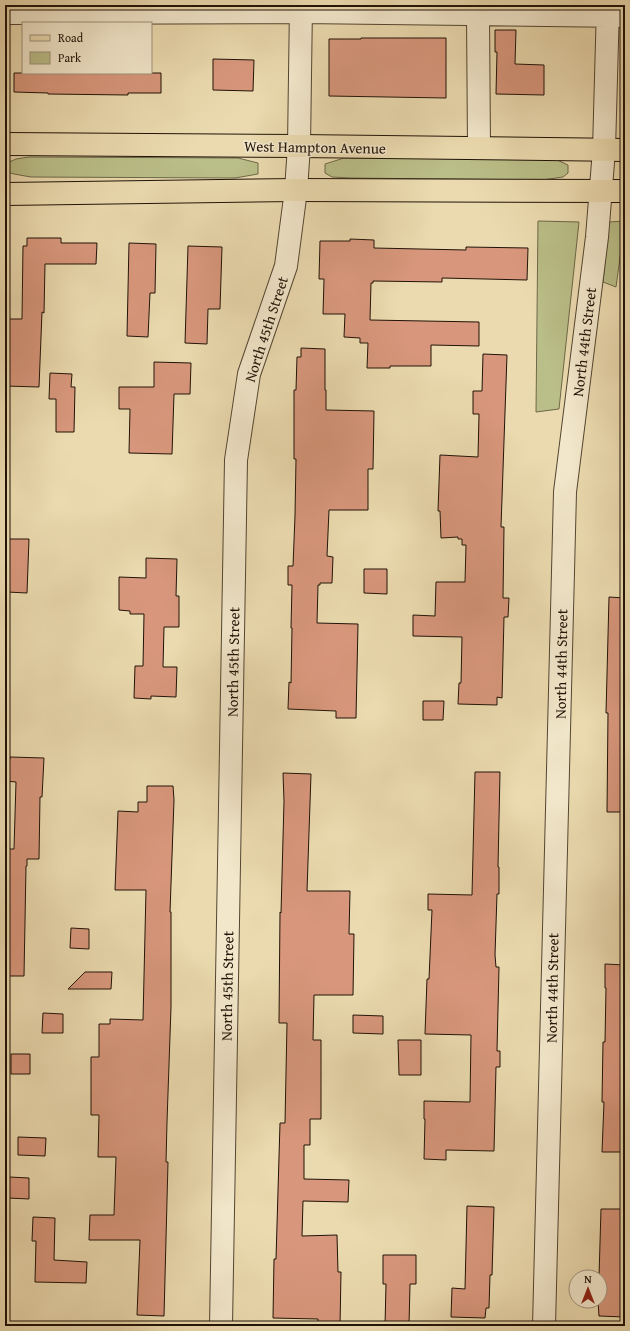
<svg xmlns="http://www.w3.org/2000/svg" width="630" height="1331" viewBox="0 0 630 1331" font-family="'Gentium Book Plus',serif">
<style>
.green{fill:#babe88;stroke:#6d6848}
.building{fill:#d8977c;stroke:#201307}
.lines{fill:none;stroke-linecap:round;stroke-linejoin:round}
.minor-casing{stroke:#534531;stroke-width:24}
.major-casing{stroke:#201307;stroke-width:24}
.minor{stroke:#f2e7cb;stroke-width:22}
.major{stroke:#ebdaaf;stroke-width:22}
.labels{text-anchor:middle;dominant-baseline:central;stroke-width:3;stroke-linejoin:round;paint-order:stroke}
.street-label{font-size:15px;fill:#201307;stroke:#f2e7cb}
</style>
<rect width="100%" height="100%" fill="#ebdaaf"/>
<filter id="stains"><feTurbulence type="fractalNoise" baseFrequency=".005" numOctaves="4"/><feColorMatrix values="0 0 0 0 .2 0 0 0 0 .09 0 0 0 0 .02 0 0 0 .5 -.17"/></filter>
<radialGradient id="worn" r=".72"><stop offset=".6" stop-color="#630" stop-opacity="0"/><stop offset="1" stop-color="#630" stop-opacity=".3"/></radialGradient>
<!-- green -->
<path class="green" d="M29 157 238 158 258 163V174L235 178 31 177 14 174 7 172V163L16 159Z
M344 158 541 159H555L568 165V173L563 177 542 180 351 178 332 177 325 173V164Z
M538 221 579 222 559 409 536 412Z
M625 221 616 287 603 282 609 222Z"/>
<!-- building -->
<path class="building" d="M495 30H516L515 64 544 65V95L496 94 497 52H495Z
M361 38H446V98L329 96V39H361Z
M213 59 254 60 253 91 213 90Z
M14 73H161V93H128V95L48 94V93L14 92Z
M27 238H61V243H97L96 264H45L44 313 42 312 39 387 5 386V330H9V319H22L23 246H27Z
M350 239 374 240V248L466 250V247L528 248 527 280 442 278V282L373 281V283H371L370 320 479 322V346L431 345V366H390V368H367L368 343H360V338L344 337 345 314H323L324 279H319L320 241H350Z
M129 243 156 244 155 293H150L148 337 127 336Z
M188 246 222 247 220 309H208L207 344 185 343Z
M301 348 325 349V390H326V410L374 411 373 469H368V510H329L327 556 333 557 332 583H320V585H318L317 623 358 624 356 718H336V711L288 709 289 682 291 683 292 628H291L292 585H288V566H293L295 516 296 459H294V390H296L297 357H301Z
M483 354 507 355 501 527H504L503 598H509L508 617H504L502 698 497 697V705L458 704 459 683H461L462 637 413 636V615L435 616 436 582H465L466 545H462V539H458V537L441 538 440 511H438L440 455 478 457 479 414H473V391H482Z
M154 362 191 363 190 394H174L172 454 129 453 130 409H119V387H154Z
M50 373 72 374 71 387H75L74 432H56V399H49Z
M7 539H29L27 593 7 592 8 563H5V545H6Z
M146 558 177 559 176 596H179V627H164L163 667H177L176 697 151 696V699L134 698 135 666H143L144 614H130V611L119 610V577L146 578Z
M364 569H387V594L364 593Z
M609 597 625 598V812H607L608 713H606Z
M423 701H444L443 720H423Z
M10 757 44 758 42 797H40L39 859H27V866H26L24 976H5V849H14L16 782 5 781V759H10Z
M475 772H500L498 867H499V894H497L495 955 496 967H499L497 1051H500V1067H496L494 1151 446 1150V1160L424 1159 425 1119H424V1101L470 1102 471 1035 425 1034 427 979H429L432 910H428V894L472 895Z
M283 773 311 774 307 891H350L349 934H354L353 995H314L313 1040H321V1119H310V1145H304V1179L349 1180 348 1202 303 1201 302 1236 337 1235 338 1272H341L340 1326H318V1319L273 1318 274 1259H276L280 1123H285L287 1023H279L280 912 281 913 284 801Z
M147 786H173L174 800 170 912H171V1007L167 1122 166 1162H168L164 1316 137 1315 140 1240H89L90 1215H114L116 1157H98L99 1115H91V1057H99V1024H110V1019L143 1020 146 890H115L118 811 138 812V802H147Z
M71 928 89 929V949L70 948Z
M605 964 625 965V1152H602L604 1102H602L603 1042H605L606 988H605Z
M85 972H112L111 989H68Z
M43 1013 63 1014V1033H42Z
M353 1015 383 1016V1034L353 1033Z
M398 1040H421V1075H399Z
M11 1054H30V1074H11Z
M18 1137 46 1138 45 1156 18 1155Z
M9 1177 29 1178V1199L8 1198Z
M467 1206 494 1207 492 1275H490L489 1308H486L485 1318 451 1317 452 1288 465 1289Z
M601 1209H625V1317L599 1316 598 1301H600V1277H599Z
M33 1217 55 1218 54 1260 87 1262 86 1283 35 1282 36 1241H32Z
M383 1255H416V1284H410L409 1326H385L386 1284H383Z"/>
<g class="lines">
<!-- minor casing -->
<g class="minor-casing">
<path id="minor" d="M5 13 301 12 625 16
M478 14 479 148
M221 1326 236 460 249 374 286 266 296 190 299 146 301 5
M544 1326 565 492 597 237 604 150 608 5"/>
</g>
<!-- major casing -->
<g class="major-casing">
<path id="major" d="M5 144 299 146 625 150
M5 194 296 190 625 191"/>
</g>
<!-- minor -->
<use href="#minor" class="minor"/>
<!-- major -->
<use href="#major" class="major"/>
</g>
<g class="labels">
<!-- street labels -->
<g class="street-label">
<text transform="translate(315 147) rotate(1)">West Hampton Avenue</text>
<text transform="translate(266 329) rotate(-72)">North 45th Street</text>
<text transform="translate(584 342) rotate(-83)">North 44th Street</text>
<text transform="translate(233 662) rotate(-89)">North 45th Street</text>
<text transform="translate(561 664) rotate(-89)">North 44th Street</text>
<text transform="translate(227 986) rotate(-89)">North 45th Street</text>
<text transform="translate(552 988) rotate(-89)">North 44th Street</text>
</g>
</g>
<!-- margin -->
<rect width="630" height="1331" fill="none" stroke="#ebdaaf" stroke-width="20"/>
<rect x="6" y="6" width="618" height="1319" fill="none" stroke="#201307" stroke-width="2"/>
<rect x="10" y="10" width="610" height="1311" fill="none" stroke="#201307"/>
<!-- legend -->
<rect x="22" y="22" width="130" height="52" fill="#f2e7cb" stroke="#9e927d"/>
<rect x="30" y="35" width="20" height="6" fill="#ebdaaf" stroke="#9e927d"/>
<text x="58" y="42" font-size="12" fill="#201307">Road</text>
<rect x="30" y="52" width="20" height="12" fill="#babe88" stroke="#9e927d"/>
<text x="58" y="62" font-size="12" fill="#201307">Park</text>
<!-- north arrow -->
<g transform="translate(588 1289)"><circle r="19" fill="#f2e7cb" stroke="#9e927d"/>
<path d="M0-3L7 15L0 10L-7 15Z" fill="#8f2418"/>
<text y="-6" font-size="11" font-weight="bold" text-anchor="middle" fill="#201307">N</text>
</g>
<rect width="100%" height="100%" filter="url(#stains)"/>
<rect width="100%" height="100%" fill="url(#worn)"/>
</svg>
